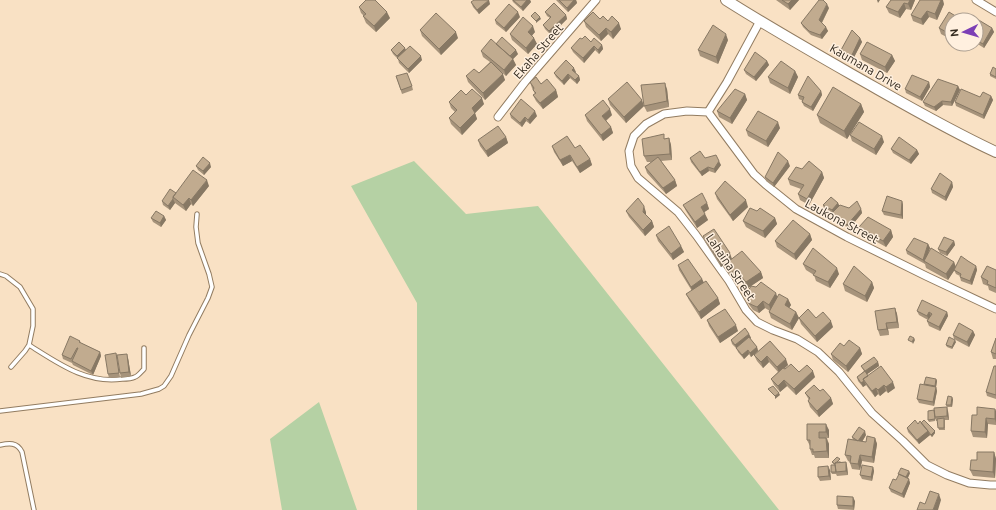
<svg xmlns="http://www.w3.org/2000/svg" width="996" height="510" viewBox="0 0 996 510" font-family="Ubuntu,sans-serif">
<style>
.green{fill:#b5d1a4}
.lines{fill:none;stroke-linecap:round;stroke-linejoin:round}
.lane-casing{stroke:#927c61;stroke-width:5.5}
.street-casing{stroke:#927c61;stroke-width:9}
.secondary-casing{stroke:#927c61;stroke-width:12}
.lane{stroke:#fff;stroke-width:3.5}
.street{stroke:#fff;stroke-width:7}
.secondary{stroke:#fff;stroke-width:10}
.wall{fill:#a6937b}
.shaded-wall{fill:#877864}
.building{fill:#c1ab8f;stroke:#877864}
.labels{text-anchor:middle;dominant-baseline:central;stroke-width:3;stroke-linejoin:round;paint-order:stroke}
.street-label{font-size:12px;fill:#32291e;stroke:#fff0df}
</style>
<rect width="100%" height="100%" fill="#f9e1c4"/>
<!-- green -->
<path class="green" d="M414 161 466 214 538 206 779 510H417V303L351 186Z
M319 402 357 510H282L270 439Z"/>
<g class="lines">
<!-- lane casing -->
<g class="lane-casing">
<path id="lane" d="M0 274 6 276 20 287 33 309V326L29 345 25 351 11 367
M29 345C58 363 86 384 122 379 126 379 131 379 135 377 138 376 141 372 144 369V348
M0 411 141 394 159 389 164 386 171 376 189 335 208 298 212 287 209 274 198 243 196 227 197 214
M0 445C9 443 17 442 22 452L34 510"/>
</g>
<!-- street casing -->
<g class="street-casing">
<path id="street" d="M976 0 996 12
M760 21 727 82 708 112 687 111 664 114 646 124 634 136 629 151 631 166 638 178 678 212 696 235 729 281 746 310 757 322 773 330 797 339 818 352 839 372 872 413 903 441 927 465 947 475 969 483 990 485H996
M708 112 754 174 765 184 796 209 847 237 926 276 996 309
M498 117 525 82 596 0"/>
</g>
<!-- secondary casing -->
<g class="secondary-casing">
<path id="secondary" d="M726 0C767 26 809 50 851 74 899 101 946 129 996 152"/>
</g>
<!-- lane -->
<use href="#lane" class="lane"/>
<!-- street -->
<use href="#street" class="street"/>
<!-- secondary -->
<use href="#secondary" class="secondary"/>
</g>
<!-- wall -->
<path class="wall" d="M512 0H530L531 2 523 11 513 2Z
M556 0H576L577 3 568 12Z
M776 0H799L790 10Z
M891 0H915L911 10 906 9 900 18 889 13 886 7Z
M471 2 490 4 479 14 473 7Z
M944 4 937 20 929 17 923 25 913 21 911 15Z
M359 7 390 18 376 32 366 23 363 16H364L361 13Z
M829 8 822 23 828 31 822 39 811 35 803 27 801 23Z
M545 12 566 15 567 19 551 35 545 29 543 25 550 18 547 16Z
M520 17 506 32 496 24 495 20Z
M600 19 608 21 621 29 613 39 608 34 601 41 586 27 584 21Z
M952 20V40L941 34 939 28Z
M976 20 992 28 994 32 984 48 976 43Z
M420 30 458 38 441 55 422 36Z
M535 32 532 35 537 44 528 54 512 40 510 34Z
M860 38 862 42 852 61 842 54 841 50Z
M582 39 602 45 603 49 599 54 595 50 584 63 573 52 571 48Z
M728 40 718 64 700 56 698 50Z
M496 44 518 54 513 59 516 65 506 76 498 69 505 80 485 100 468 82 466 76 479 73 490 62 483 57 481 51Z
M391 50H406L422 60 409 73 399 63 398 59 393 54Z
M860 54 892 55 895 61 887 73 862 60Z
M767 61 769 65 756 81 746 74 744 70Z
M996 69V79L990 76V74Z
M795 71 798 77 790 94 770 83 768 77Z
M576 72 575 73 579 76 580 80 577 84 570 78 564 85 556 77 554 73Z
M396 76 412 86 413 90 402 94Z
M530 82 541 84 556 90 558 97 543 109 536 101 533 95 535 94 532 88Z
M929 82 930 87 922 101 906 93 905 89Z
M958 86 960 90 952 106 943 105 936 111 925 106 923 102Z
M667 89 669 107 647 112 644 106Z
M821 91 822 95 813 111 804 106 802 102 803 101 799 99 798 95Z
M745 94 747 100 732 124 719 117 717 111Z
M466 95 484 104 475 113 477 119 462 135 451 124 449 118 455 112 451 108 449 102Z
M991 96 993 100 984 119 956 106 955 102 980 97Z
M608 99 644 106 626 123 610 105Z
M861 104 864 112 847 139 820 123 817 115Z
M510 114 537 116 530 124 526 121 522 127 511 118Z
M585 115H612L606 121 611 127 613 133 603 141 587 121Z
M780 128 768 147 748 136 746 130Z
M850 135 884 142 876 155 852 141Z
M506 137 508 143 488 157 480 146 478 140Z
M669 138 671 145 672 160 661 161 675 180 677 186 666 194 647 173 645 167 651 162H647L644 156 666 139Z
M552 146 575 148 590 159 592 165 580 173 572 161 563 166 554 152Z
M891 149 917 150 919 154 911 164 893 153Z
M690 158H705L721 165 715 173 709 171 702 176 691 162Z
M196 166 211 167 204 175 198 170Z
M790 166 774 187 766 181 765 177Z
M802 169 822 172 824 178 809 205 800 200 798 194 801 189 790 185 788 179Z
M952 182 953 187 946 201 932 193 931 189Z
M209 186 193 206 191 204 186 211 175 203 170 210 163 205 162 201 176 193Z
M715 193 748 207 733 221 717 199Z
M902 201 903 205V219L884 215 882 211Z
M707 203 709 209 704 212 708 220 697 228 686 211 683 205Z
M838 203 839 206 849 208 861 209 862 213 849 229 834 217 832 213 824 209 823 205Z
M626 211 646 212V215L652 221 654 227 645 236 629 217Z
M757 211 775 218 777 224 765 238 746 227 743 221Z
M164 216 166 220 161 227 153 222 151 218Z
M859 227 891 230 893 237 886 247 861 233Z
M810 234 812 240 796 260 777 247 775 241Z
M656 235 681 246 684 252 673 260 658 241Z
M703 236 732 259 761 272 763 278 751 286 778 297 788 299 791 305 789 308 796 312 799 318 792 330 771 318 769 312 770 311 765 308 759 313 753 310 747 302 745 296 751 286 748 288 737 276 733 279 727 272 724 265 731 260 721 267 705 242Z
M954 241 955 245 947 256 940 253 938 249Z
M928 244 930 248 928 253 954 262 956 267 968 261 976 266 977 270 972 285 961 281 960 277V276L956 274 954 270 948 280 926 268 925 264 907 254 906 250Z
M803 264 839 274 830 288 816 281 814 275 806 270Z
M678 265 702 279 704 283 718 298 720 304 701 319 689 300 686 294 692 291 679 270Z
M996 270V293L989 290 988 286 983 284 981 277Z
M872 282 874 288 867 302 845 291 843 284Z
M895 308 897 314 899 328 888 329 889 335 880 336 878 330Z
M917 311 947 312 948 316 940 331 929 326 927 321 928 320 919 315Z
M799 318H816L833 327 817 342 801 324Z
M707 320 738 331 720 343 709 326Z
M973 331 975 335 969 347 954 339 953 335Z
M749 334 751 338 750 339 757 347 758 351 751 357 749 354 744 359 738 352 737 349 732 344 731 340Z
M996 338V359H993L991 352Z
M80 341 81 343 100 352 101 356 93 375 73 365 72 363 63 359 62 355Z
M770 341 788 365 784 369H785L799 372 815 377 796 395 787 386 780 392 774 385 771 379 778 372 769 362 763 368 757 361 754 355Z
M956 342 952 349 947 347 946 345Z
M844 346 860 348 862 354 848 372 833 360 831 354Z
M116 353 117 358 120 377 109 378 108 374Z
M128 358 131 376 121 378 120 373Z
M878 362 879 366 867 374 868 376 895 388 888 393 886 391 880 396 878 394 875 397 866 385 863 387 858 381 857 377 864 371 861 366Z
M996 366V399L987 396 986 392Z
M936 379 937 381 936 387 937 391 934 406 919 403 917 399 924 384Z
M820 391 831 398 833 404 819 417 810 407 808 401 809 400 805 393Z
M953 399 952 407H947L946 405Z
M948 411 949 420H945V430H939L938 421H936L935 418V421L929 422 928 420Z
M996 411V425L988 424 987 438 973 437 971 431 977 415Z
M807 424 829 430V438H827L829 444V458H815L814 455H812L810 449V446L807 440Z
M907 428 935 433 932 437 930 435 919 444 908 432Z
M866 435 862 442H866L875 438 877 444 874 463 862 461 860 470 852 469 850 463V462L848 461 845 455 853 440 852 437Z
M994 452 996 459 995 478 973 476 970 470 977 460Z
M841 461 840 462H846L847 466 848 475 837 476 836 474H832L831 472 834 465 832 462Z
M873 467 874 471 872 481 862 479 860 475Z
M830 470 831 480 820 481 818 477Z
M910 473 908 478 910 483 904 498 891 492 889 488 896 480Z
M855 501 854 510 838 509 837 505Z"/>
<!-- shaded-wall -->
<path class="shaded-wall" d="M489 0 490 4 479 14 477 10Z
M527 0H530L531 2 523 11 521 7Z
M574 0H576L577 3 568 12 567 8Z
M792 0H799L790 10 788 4Z
M877 0H880L878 3Z
M910 0H915L911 10 908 4Z
M941 0H943L944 4 937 20 935 14Z
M904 3 906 9 900 18 898 12Z
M827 4 829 8 821 24 819 20Z
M927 11 929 17 923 25 921 19Z
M387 12 390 18 376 32 374 26Z
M518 12 520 17 506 32 504 28Z
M566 15 567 19 551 35 549 31Z
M540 17 541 19 536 23V21Z
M619 23 621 29 613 39 611 32Z
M533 26 535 32 530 38 528 32Z
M826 27 828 31 822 39 820 35Z
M606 28 608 34 601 41 599 35Z
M992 28 994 32 984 48 983 44Z
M456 32 458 38 441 55 439 49Z
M726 34 728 40 718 64 716 57Z
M534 38 537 44 528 54 526 48Z
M860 38 862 42 852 61 851 57Z
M602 45 603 49 599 54 598 50Z
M594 46 595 50 584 63 583 58Z
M405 48 407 52 399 60 397 56Z
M516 50 518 54 511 61 510 57Z
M892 55 895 61 887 73 885 67Z
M421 56 422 60 409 73 408 69Z
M513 59 516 65 506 76 504 70Z
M767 61 769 65 756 81 754 77Z
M574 68 576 72 574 75 572 70Z
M795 71 798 77 790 94 788 88Z
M503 74 505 80 485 100 483 93Z
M568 74 570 78 564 85 562 81Z
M579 76 580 80 577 84 575 80Z
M929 82 930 87 922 101 920 97Z
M665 83 667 89 669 107 667 101Z
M958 86 960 90 952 106 951 102Z
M556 90 558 97 543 109 540 103Z
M821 91 822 95 813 111 811 107Z
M745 94 747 100 732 124 730 118Z
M991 96 993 100 984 119 983 115Z
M482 98 484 104 475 113 477 119 462 135 460 128 472 108Z
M642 100 644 106 626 123 624 117Z
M942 101 943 105 936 111 934 107Z
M861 104 864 112 847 139 844 131Z
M610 109 612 115 604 122 602 116Z
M535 111 537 116 530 124 528 120Z
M525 117 526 121 522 127 520 123Z
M778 122 780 128 768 147 766 141Z
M611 127 613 133 603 141 601 135Z
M882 136 884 142 876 155 874 149Z
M506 137 508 143 488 157 486 151Z
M669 138 671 145 672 160 670 154Z
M917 150 919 154 911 164 909 160Z
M570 155 572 161 563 166 560 160Z
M590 159 592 165 580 173 577 167Z
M719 161 721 165 715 173 714 169Z
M788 161 790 166 774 187 773 183Z
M210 163 211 167 204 175 203 171Z
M708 167 709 171 702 176 700 172Z
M822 172 824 178 809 205 807 199Z
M207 180 209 186 193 206 191 200Z
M675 180 677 186 666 194 663 188Z
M952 182 953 187 946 201 945 197Z
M189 198 191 204 186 211 183 205Z
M173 199 175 203 170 210 168 206Z
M746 200 748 207 733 221 730 215Z
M902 201 903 205V219L901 215Z
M707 203 709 209 703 213 701 207Z
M838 203 840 207 833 214 832 210Z
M644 206 646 212V218L643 212Z
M861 209 862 213 849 229 847 225Z
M705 214 708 220 697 228 695 222Z
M164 216 166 220 161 227 160 223Z
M775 218 777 224 765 238 763 231Z
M652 221 654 227 645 236 643 230Z
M891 230 893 237 886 247 883 241Z
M810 234 812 240 796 260 794 254Z
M954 241 955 245 947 256 946 252Z
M928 244 930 248 925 262 924 261 925 264 923 260Z
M681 246 684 252 673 260 671 254Z
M730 253 732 259 721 267 719 261Z
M954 262 956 268 948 280 946 274Z
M976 266 977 270 972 285 970 281Z
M837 268 839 274 830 288 828 282Z
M761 272 763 278 748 288 746 282Z
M702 279 704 283 692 291 691 287Z
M872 282 874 288 867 302 865 296Z
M776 293 778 299 771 311 769 305Z
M718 298 720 304 701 319 699 312Z
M788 299 791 305 787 311 785 305Z
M763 301 765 308 759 313 757 307Z
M895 308 897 314 899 328 897 322Z
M796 312 799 318 792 330 790 324Z
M929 312 931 316 929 320 927 316Z
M947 312 948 316 940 331 939 327Z
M831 321 833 327 817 342 815 336Z
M886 323 888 329 889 335 887 329Z
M736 325 738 331 720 343 718 337Z
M973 331 975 335 969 347 967 342Z
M749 334 751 338 737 349 736 348 737 350 735 345Z
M914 338 915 340 913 344 912 342Z
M955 340 956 342 952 349V347Z
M757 347 758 351 751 357 750 353Z
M860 348 862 354 848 372 846 366Z
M748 350 749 354 744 359 742 355Z
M100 352 101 356 93 375 91 371Z
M127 354 128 358 131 376 129 372Z
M767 356 769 362 763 368 761 362Z
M786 359 788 365 779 373 777 367Z
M878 362 879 366 866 375 865 371Z
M813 371 815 377 796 395 794 389Z
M936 379 937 381 936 387 937 391 934 406 933 402Z
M784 380 787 386 780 392 778 386Z
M864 381 866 385 863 387 861 383Z
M893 382 895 388 888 393 886 387Z
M884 385 886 391 880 396 878 390Z
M876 388 878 394 875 397 872 391Z
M779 393 780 395 775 399V396Z
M952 397 953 399 952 407 951 405Z
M831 398 833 404 819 417 817 411Z
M947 407 948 411 949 420 947 416Z
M995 409 996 411V423L995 419Z
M986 418 988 424 987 438 985 432Z
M826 424 829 430V438L826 432Z
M865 431 866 435 860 445 858 441Z
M928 431 930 435 919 444 917 440Z
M935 431V433L932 437 931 435Z
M826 438 829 444V458L827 451Z
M875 438 877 444 874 463 872 457Z
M994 452 996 459 995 478 993 472Z
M860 455 862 461 860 470 858 464Z
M846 462 847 466 848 475 846 471Z
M828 466 830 470 831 480 829 476Z
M873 467 874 471 872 481 871 477Z
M909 471 910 473 907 479 906 477Z
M909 479 910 483 904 498 902 494Z
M939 494 941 500 938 510H933Z
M853 497 855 501 854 510 853 506Z"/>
<!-- building -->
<path class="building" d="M366 0H375L387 12 374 26 363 16 366 14 359 7Z
M474 0H489L477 10 471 2Z
M513 0H527L521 7Z
M559 0H574L567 8Z
M782 0H792L788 4Z
M819 0H823L827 4 819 20 826 27 820 35 809 31 801 23Z
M891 0H910L908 4 904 3 898 12 886 7Z
M920 0H941L935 14 927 11 921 19 911 15Z
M554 3 566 15 549 31 543 25 551 17 545 12Z
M509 4 518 12 504 28 495 20Z
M535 12 540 17 536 21 531 16Z
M593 12 600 19 603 16 608 21 612 16 619 23 611 32 606 28 599 35 584 21Z
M949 12 962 20H952V32L950 34 939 28Z
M436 13 456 32 439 49 420 30Z
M523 17 533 26 528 32 534 38 526 48 510 34Z
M977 19 992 28 983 44 976 40V20Z
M713 25 726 34 716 57 698 50Z
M852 30 860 38 851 57 841 50Z
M585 36 591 42 594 38 602 45 598 50 594 46 583 58 571 48 580 38 582 39Z
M502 37 516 50 510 56 496 44Z
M491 39 513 59 504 70 481 51Z
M399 42 405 48 397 56 391 50Z
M867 42 892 55 885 67 860 54Z
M410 46 421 56 408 69 397 58Z
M755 52 767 61 754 77 744 70Z
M566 60 574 68 572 70 579 76 575 80 568 74 562 81 554 73Z
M781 61 795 71 788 88 768 77Z
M491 62 503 74 483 93 466 76 474 69 479 73Z
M993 67 996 69V77L990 74Z
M407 73 412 86 401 90 396 76Z
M912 75 929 82 920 97 905 89Z
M808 76 821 91 811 107 802 102 804 97 798 95Z
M536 77 541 84 547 79 556 90 540 103 533 95 536 93 533 90 534 88 530 82Z
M938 79 958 86 951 102 942 101 934 107 923 102Z
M627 82 642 100 624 117 608 99Z
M665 83 667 101 644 106 641 85Z
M833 87 861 104 844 131 817 115Z
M472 89 482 98 472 108 475 113 460 128 449 118 457 110 449 102 461 90 466 95Z
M735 89 745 94 730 118 717 111Z
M961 89 980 97 983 92 991 96 983 115 955 102Z
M521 99 535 111 528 120 525 117 520 123 510 114Z
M603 100 610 109 602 116 611 127 601 135 585 115Z
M758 111 778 122 766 141 746 130Z
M859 122 882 136 874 149 850 135Z
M498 126 506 137 486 151 478 140Z
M664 134V139L669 138 670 154 644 156 642 139Z
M567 136 575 148 580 145 590 159 577 167 570 155 560 160 552 146Z
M899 137 917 150 909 160 891 149Z
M700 151 705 158 716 155 719 161 714 169 708 167 700 172 690 158Z
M778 152 788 161 773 183 765 177Z
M203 157 210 163 203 171 196 166Z
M658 157 675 180 663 188 645 167Z
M809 161 822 172 807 199 798 194 804 185 788 179 796 167 802 169Z
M193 170 207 180 191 200 189 198 183 205 173 197Z
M940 173 952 182 945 197 931 189Z
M725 181 746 200 730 215 715 193Z
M170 189 176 193 173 197V199L168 206 162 201Z
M702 193 707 203 701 207 705 214 695 222 683 205Z
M887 196 902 201 901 215 882 211Z
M831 197 838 203 832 210 823 205Z
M638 198 644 206 643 212 652 221 643 230 626 211Z
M857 201 861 209 847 225 832 213 840 205 849 208Z
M750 208 757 211 760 208 775 218 763 231 743 221Z
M156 211 164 216 160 223 151 218Z
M868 217 891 230 883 241 859 227Z
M793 220 810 234 794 254 775 241Z
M669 226 681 246 671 254 656 235Z
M714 229 730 253 719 261 703 236Z
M944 237 954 241 946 252 938 249Z
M914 238 928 244 923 260 906 250Z
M813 248 837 268 828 282 813 275 816 271 803 264Z
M931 248 954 262 946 274 924 261Z
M742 251 761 272 746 282 735 270 731 273 724 265Z
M961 256 968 261 976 266 970 281 960 277 961 274 954 270Z
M688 259 702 279 691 287 678 265Z
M854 266 872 282 865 296 843 284Z
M987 266 996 270V288L987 284 988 281 981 277Z
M706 281 718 298 699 312 686 294Z
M761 282 776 293 769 305 763 301 757 307 750 304 745 296 751 286 756 287Z
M779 294 788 299 785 305 796 312 790 324 769 312Z
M922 300 947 312 939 327 927 321 932 314 929 312 927 316 917 311Z
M895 308 897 322 886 323 887 329 878 330 875 311Z
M725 309 736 325 718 337 707 320Z
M808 309 816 318 823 312 831 321 815 336 799 318Z
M959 323 973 331 967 342 953 335Z
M745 328 749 334 735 345 731 340Z
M70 336 80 341 79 342 100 352 91 371 72 361 78 348H77L71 359 62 355Z
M910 336 914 338 912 342 908 340Z
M749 337 757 347 750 353 748 350 742 355 736 348Z
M949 337 955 340 952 347 946 345Z
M996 338V354L991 352Z
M849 340 860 348 846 366 831 354 840 343 844 346Z
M770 341 786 359 777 367 767 356 761 362 754 355Z
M116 353 119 373 108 374 105 355Z
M127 354 129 372 120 373 117 355Z
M874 357 878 362 865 371 861 366Z
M791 364 799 372 807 365 813 371 794 389 784 380 778 386 771 379 783 368 785 369Z
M881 366 893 382 886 387 884 385 878 390 876 388 872 391 863 379Z
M994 366H996V395L986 392Z
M865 371 868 376 863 379 864 381 861 383 857 377Z
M926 377 936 379 935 386 924 384Z
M920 384 936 387 933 402 917 399Z
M814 385 820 391 823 389 831 398 817 411 808 401 810 398 805 393Z
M773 386 779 393 775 396 768 389Z
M948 396 952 397 951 405H946Z
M947 407V416L935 417 934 408Z
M977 407 995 409V419L986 418 985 432 971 431 972 415H977Z
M934 410 935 419 928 420V411Z
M944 418V428H938L937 419Z
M915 420 918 424 920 421 928 431 917 440 907 428Z
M924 420 935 431 931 435 928 431 921 423Z
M807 424H826V432H819V438H826L827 451 813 452V449H810V440H807Z
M859 427 865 431 858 441 852 437Z
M867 436 875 438 872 457 860 455 858 464 850 463 851 456 845 455 848 439 866 442Z
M977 452H994L993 472 970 470 971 460H977Z
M837 457 840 459 837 462 835 463V464L832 462Z
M846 462V471L836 472 835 463Z
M831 465H835L836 472H831Z
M862 465 873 467 871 477 860 475Z
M828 466 829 476 818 477V467Z
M901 468 909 471 906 477 898 474Z
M899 474 909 479 902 494 889 488 893 479 896 480Z
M930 491 939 494 933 510H917L920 502 925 504Z
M837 496 853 497V506L837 505Z"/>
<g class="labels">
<!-- street labels -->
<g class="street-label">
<text transform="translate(538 51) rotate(-49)">Ekaha Street</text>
<text transform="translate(866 67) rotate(30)">Kaumana Drive</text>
<text transform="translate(842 221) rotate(28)">Laukona Street</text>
<text transform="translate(731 267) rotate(56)">Lahaina Street</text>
</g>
</g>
<!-- north arrow -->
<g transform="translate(964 32) rotate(265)"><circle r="19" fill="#fff0df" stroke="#ada092"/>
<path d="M0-3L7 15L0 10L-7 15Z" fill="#7c3fb5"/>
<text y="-6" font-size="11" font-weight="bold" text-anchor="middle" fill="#32291e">N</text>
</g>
</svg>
